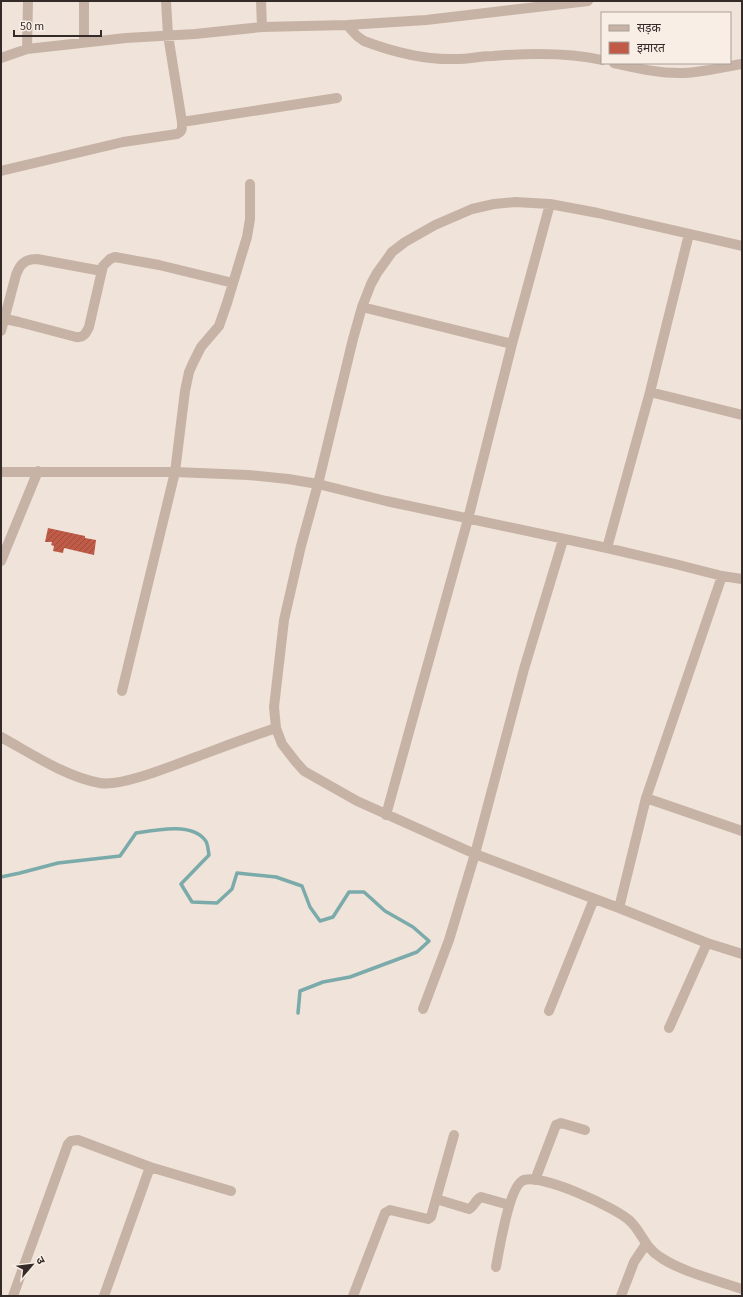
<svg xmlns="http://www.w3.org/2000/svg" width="743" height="1297" viewBox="0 0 743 1297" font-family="'Source Sans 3','Noto Sans Devanagari',sans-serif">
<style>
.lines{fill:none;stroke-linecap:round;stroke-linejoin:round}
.stream{stroke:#7aabaa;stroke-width:3.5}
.building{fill:url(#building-hatch)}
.minor{stroke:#c7b3a6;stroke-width:10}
</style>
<defs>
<pattern id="building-hatch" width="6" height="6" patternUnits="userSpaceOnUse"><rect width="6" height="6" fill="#c05b47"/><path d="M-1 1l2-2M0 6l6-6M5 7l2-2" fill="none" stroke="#9d4b3b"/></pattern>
</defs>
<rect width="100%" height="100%" fill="#f0e3d9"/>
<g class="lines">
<!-- stream -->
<path class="stream" d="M1 877 20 873 58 863 120 856 136 833C155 830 192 822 205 840 208 843 208 850 209 855L181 884 192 902 217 903 232 889 237 873 276 877 302 886 310 907 320 921 333 917 349 892H364L385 911 413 927 429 941 417 952 350 977 323 982 300 991 298 1013"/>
</g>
<!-- building -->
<path class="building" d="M48 528 85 536V538L96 540 94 555 64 548 63 553 53 551 54 546 51 545 52 542H45Z"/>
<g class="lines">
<!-- minor -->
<path class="minor" d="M84 1V43
M261 1 262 27
M347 25 357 36 364 41C393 52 426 60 456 59 469 59 481 56 493 56 529 53 567 52 602 60
M27 49 28 1
M1 58 27 49 126 38 195 34 262 27 347 25 426 20 588 1
M614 63C636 68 660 74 684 73 704 72 723 67 742 64
M182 122 337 98
M1 171 123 142 177 134C183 131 182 128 182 122L168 35 166 1
M742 246 598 213 550 204 515 202 494 204 472 209 435 225 405 242 392 252 377 273 371 284 362 307 353 339 318 484 301 546 284 620 274 707 276 728 282 744 296 762 304 771 357 801 475 854 619 908 707 943 742 954
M362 307 512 344
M1 318 19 322 76 337C84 338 86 333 89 327L103 266 110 259 115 257 159 265 233 283
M1 331 16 275C20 264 25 259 37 259L102 271
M650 392 742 415
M1 472H175L248 475 288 479 318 484 386 501 607 548 675 564 722 576 742 579
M607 548 650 392 689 234
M1 561 38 471
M122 691 175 472 185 391 189 372 193 363 201 347 219 326 227 303 247 237 250 219V184
M1 737C32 754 66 777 100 783 122 787 174 765 196 757 223 747 249 737 276 728
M646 798 742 831
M386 815 468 519 512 344 550 204
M619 908 646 798 722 576
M423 1009 449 940 475 854 524 669 563 540
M549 1011 594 899
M669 1028 707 943
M535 1180 556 1125 561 1123 585 1130
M436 1199 469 1209C474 1207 475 1200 481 1197L509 1205
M496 1267C499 1250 509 1189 522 1181 538 1171 619 1209 631 1222 642 1233 646 1249 660 1257 682 1272 716 1280 742 1289
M13 1296 68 1144 71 1141 78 1140 150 1167
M104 1296 150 1167 231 1191
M353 1296 385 1213 390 1210 428 1219 431 1217 454 1135
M621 1296 634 1262 646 1244"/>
</g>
<!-- border -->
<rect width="743" height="1297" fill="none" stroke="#342a27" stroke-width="4"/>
<!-- legend -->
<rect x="601" y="12" width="130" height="52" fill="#f8eee5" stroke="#aaa099"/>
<rect x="609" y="25" width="20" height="6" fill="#c7b3a6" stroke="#aaa099"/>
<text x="637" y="32" font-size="12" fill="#342a27">सड़क</text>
<rect x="609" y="42" width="20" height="12" fill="#c05b47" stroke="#aaa099"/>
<text x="637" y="52" font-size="12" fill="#342a27">इमारत</text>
<!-- north arrow -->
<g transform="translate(32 1265) rotate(62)" stroke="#f8eee5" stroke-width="3" paint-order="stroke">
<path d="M0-3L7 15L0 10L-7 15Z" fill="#342a27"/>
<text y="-6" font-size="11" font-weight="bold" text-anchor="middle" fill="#342a27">उ</text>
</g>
<!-- scale -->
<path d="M14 30v6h87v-6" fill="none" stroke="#342a27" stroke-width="2"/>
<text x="20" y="30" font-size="12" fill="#342a27" stroke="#f8eee5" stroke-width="3" paint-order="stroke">50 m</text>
</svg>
